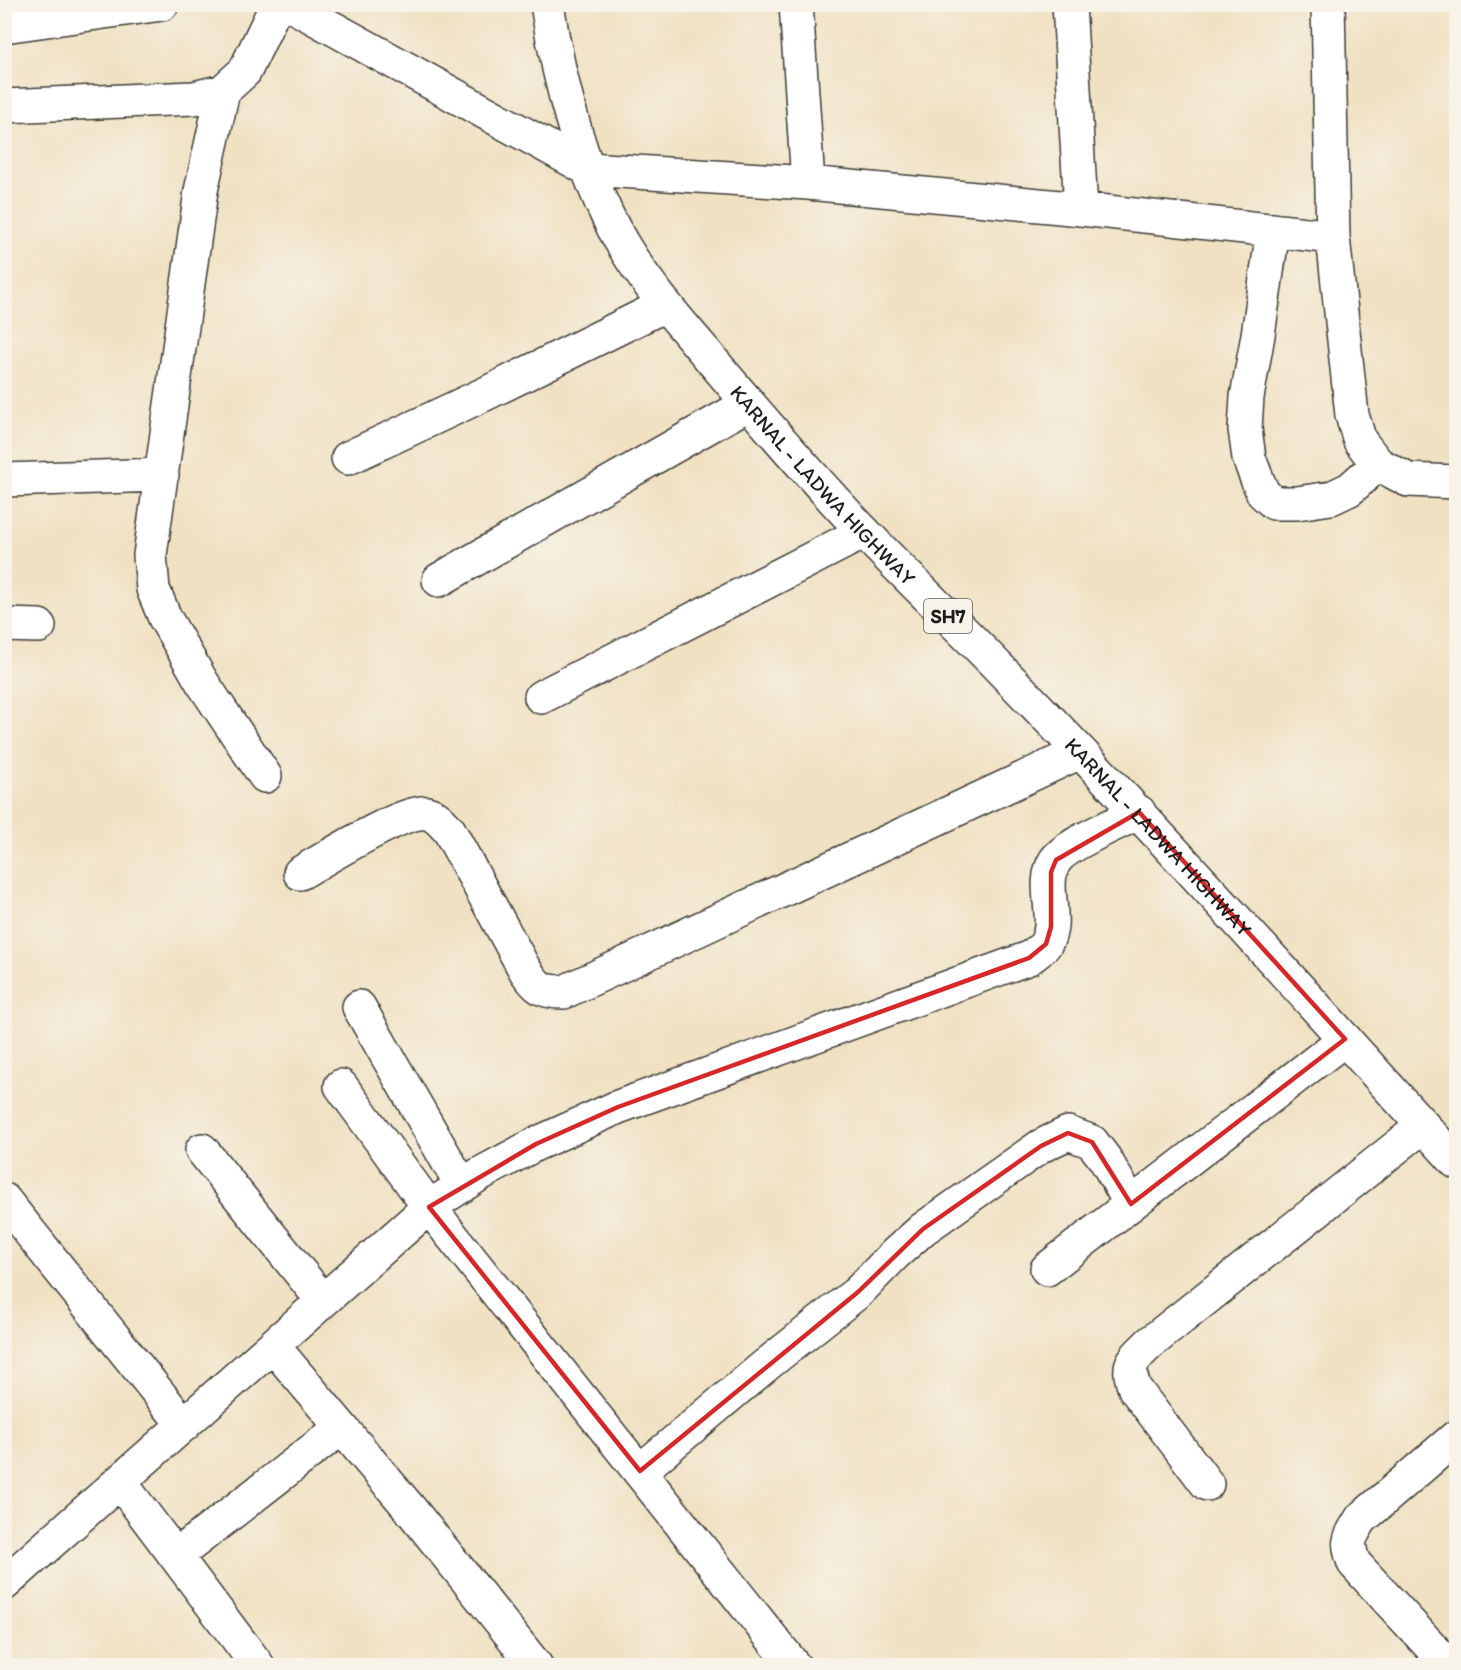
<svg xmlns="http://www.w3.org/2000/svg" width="1461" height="1670" viewBox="0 0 1461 1670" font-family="Itim,sans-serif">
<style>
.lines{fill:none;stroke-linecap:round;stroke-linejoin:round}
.street-casing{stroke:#3c3a35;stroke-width:36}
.secondary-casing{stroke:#3c3a35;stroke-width:36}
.primary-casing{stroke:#3c3a35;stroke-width:36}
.street{stroke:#fff;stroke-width:33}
.secondary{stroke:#fff;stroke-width:33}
.primary{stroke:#fff;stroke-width:33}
.marked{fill:none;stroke:#d62828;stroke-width:4.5;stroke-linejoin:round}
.labels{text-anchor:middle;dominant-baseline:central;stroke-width:4.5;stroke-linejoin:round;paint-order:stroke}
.shield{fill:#f7f3e8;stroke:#5e5c59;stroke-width:1.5}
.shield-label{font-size:20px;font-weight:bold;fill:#1c1c1c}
.street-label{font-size:21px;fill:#1c1c1c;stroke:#f7f3e8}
</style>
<rect width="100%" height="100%" fill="#f7f3e8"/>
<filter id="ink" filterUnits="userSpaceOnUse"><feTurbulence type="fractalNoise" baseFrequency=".0167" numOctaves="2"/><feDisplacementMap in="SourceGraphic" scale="12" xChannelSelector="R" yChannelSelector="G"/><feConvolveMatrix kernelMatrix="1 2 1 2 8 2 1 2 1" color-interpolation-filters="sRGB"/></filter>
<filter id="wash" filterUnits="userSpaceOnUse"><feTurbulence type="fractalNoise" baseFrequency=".008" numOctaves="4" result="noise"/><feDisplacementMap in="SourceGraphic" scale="24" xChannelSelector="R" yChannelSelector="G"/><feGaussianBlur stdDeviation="1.35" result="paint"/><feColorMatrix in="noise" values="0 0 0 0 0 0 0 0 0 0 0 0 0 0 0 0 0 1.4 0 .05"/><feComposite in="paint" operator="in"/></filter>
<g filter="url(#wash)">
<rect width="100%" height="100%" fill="#f0e1c3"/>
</g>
<g filter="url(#ink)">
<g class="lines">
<!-- street casing -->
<g class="street-casing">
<path id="street" d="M796 4 808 183
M1069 4 1081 209
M1328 4 1333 237 1352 415 1360 441 1378 464 1408 480 1456 482
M4 26 162 4
M223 91 201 191 150 555 153 589 165 618 202 682 265 776
M4 106 194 98 223 91 245 71 277 4
M588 169 808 183 1081 209 1333 237
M1273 230 1258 335 1247 397 1245 429 1249 458 1257 479 1263 493 1274 503H1297L1331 498 1350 489 1378 464
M348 458 489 392 665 305
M4 480 162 475
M439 580 748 404
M4 625 39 626
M541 697 864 532
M300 873C323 860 404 809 427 813 436 815 443 824 449 830L525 970C537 988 542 992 564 992L1080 752
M359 1007 462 1186
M341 1086 429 1207 794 1666
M202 1150 323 1301
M4 1200 184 1425
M1047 1269 1345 1039
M273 1346 411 1510 536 1666
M640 1471 766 1365 858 1292 895 1254 923 1229 1041 1146 1068 1133 1092 1142 1105 1159 1131 1204
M120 1482 258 1666
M1207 1484 1135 1389C1125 1364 1133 1360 1150 1343L1423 1126
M176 1556 341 1428
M4 1584 429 1207 480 1174 536 1144 618 1107 1029 958C1034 954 1043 949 1046 943 1060 919 1040 885 1055 861 1066 844 1119 823 1139 812
M1449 1666 1354 1563C1346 1541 1349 1539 1361 1519L1456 1437"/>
</g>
<!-- secondary casing -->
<g class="secondary-casing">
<path id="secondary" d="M289 4 588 169"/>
</g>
<!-- primary casing -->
<g class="primary-casing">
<g id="primary">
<path id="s1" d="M547 4C559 83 585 186 628 253 653 293 686 329 716 365 764 422 813 479 865 533 912 582 961 628 1008 677 1162 834 1308 999 1456 1162"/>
</g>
</g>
<!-- street -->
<use href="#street" class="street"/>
<!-- secondary -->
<use href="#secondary" class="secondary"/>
<!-- primary -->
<use href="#primary" class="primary"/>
</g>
</g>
<!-- marked area -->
<path class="marked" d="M1139 812 1345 1039 1131 1204 1092 1142 1068 1133 1041 1146 923 1229 858 1292 640 1471 429 1207 536 1144 618 1107 1029 958 1046 944 1051 927V872L1056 860Z"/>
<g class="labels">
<!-- shield labels -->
<rect class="shield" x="924" y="599" width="48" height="34" rx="4.5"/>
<g class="shield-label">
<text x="948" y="616">SH7</text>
</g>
<!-- street labels -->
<g class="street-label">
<text stroke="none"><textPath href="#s1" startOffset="567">KARNAL - LADWA HIGHWAY</textPath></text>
<text stroke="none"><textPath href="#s1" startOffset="1053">KARNAL - LADWA HIGHWAY</textPath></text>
</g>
</g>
<!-- margin -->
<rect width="1461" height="1670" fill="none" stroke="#f7f3e8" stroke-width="24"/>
</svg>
